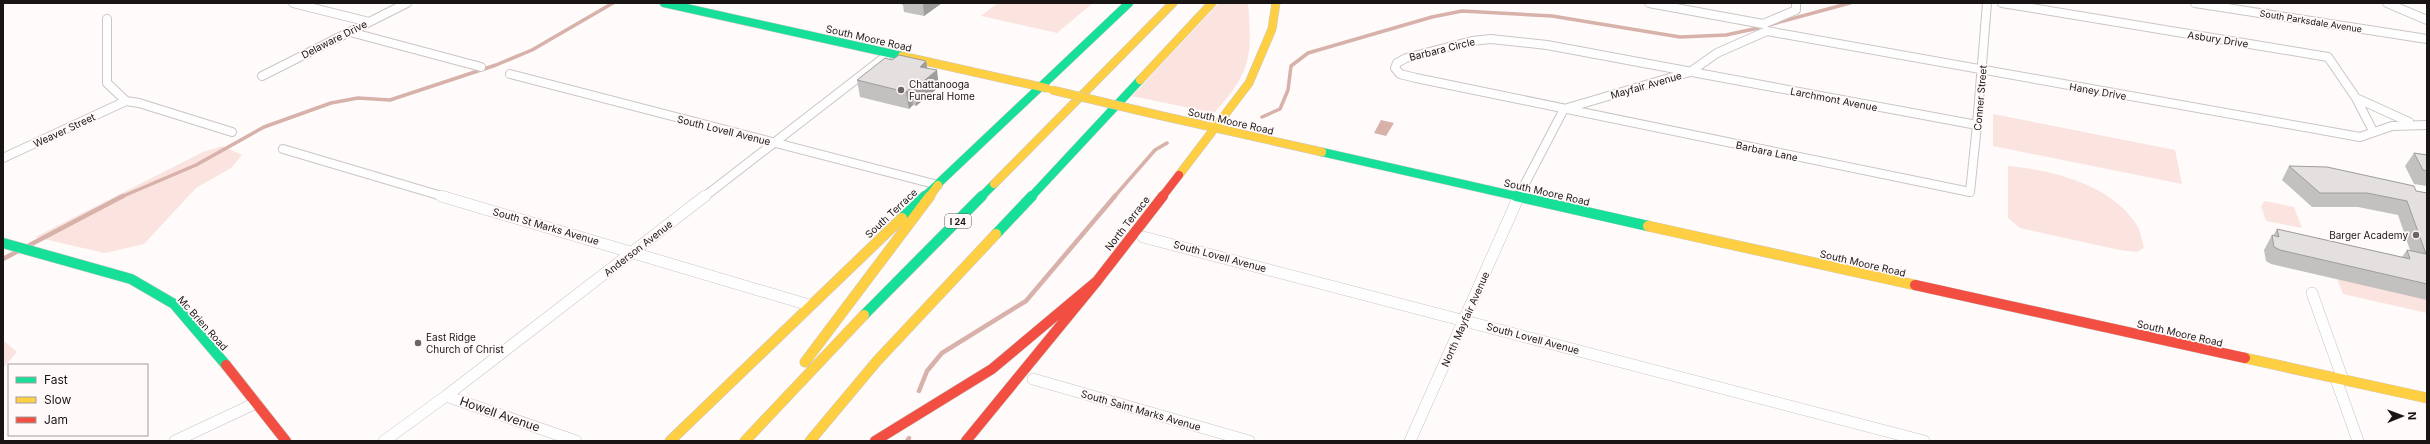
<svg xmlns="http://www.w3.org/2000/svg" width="2430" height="444" viewBox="0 0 2430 444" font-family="Inter,sans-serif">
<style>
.green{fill:#fbe3df}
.water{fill:#d7b1aa}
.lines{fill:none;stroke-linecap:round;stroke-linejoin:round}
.stream-far1{stroke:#d7b1aa;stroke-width:3.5}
.stream{stroke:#d7b1aa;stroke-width:4.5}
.street-far1-casing{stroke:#cac6c5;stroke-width:10}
.street-casing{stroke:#cac6c5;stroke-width:12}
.fast-far1-casing{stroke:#cac6c5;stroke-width:9}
.fast-casing{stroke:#cac6c5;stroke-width:11}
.slow-far1-casing{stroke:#cac6c5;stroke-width:9}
.slow-casing{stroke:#cac6c5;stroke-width:11}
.jam-far1-casing{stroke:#cac6c5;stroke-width:9}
.jam-casing{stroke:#cac6c5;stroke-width:11}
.street-far1{stroke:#fffefe;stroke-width:8}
.street{stroke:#fffefe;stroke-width:11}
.fast-far1{stroke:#16e098;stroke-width:8}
.fast{stroke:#16e098;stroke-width:10}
.slow-far1{stroke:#ffcf43;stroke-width:8}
.slow{stroke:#ffcf43;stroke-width:10}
.jam-far1{stroke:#f24e42;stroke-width:8}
.jam{stroke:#f24e42;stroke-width:10}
.slow-bridge-casing{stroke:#cac6c5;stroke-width:9;stroke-linecap:butt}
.slow-bridge{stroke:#ffcf43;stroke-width:8}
.wall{fill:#c3c1c0}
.shaded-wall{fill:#9f9d9c}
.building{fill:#e3e0df;stroke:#9f9d9c}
.poi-dot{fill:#6a6665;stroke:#fffaf9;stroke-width:1.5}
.labels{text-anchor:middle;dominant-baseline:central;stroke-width:3.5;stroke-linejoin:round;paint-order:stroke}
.far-street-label{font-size:9px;fill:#1a1515;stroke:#fffaf9}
.shield{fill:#fffaf9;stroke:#5f5a59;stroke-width:1}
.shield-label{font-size:9px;font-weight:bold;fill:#1a1515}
.street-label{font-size:10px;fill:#1a1515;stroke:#fffaf9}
.poi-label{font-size:10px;fill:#1a1515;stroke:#fffaf9;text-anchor:start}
.near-street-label{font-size:12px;fill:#1a1515;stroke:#fffaf9}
</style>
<rect width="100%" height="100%" fill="#fefbfa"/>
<!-- green -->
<path class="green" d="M998 3H1093L1057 33 981 16Z
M1219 3H1248C1252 56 1252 70 1216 111L1214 113 1132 96Z
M1993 114 2175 150 2182 184 1993 146Z
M223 146 242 155 231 168 196 188 144 244 105 253 35 237 203 152Z
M2008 166C2053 170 2113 185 2138 227 2141 233 2142 241 2144 248L2137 252 2120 250 2020 228 2008 218Z
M2265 201 2294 207 2302 228 2266 221 2261 206Z
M2337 279 2427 299V313L2343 294Z
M3 340 17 352 3 368Z"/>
<!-- water -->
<path class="water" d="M1381 120 1394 123 1386 136 1374 133Z"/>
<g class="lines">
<!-- stream-far1 -->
<path class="stream-far1" d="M1769 25 1850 3
M1262 117 1280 109 1288 90 1291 66 1308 53 1432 17 1462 11 1552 16 1680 37 1726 35 1763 27
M121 197 196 165 264 127 331 103 358 98 390 100 496 65 532 50 613 3
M1114 197 1155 150 1167 143"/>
<!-- stream -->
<path class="stream" d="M3 259 123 196
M919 391 927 371 942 353 1026 301 1115 196
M907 441 909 438"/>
<!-- street-far1 casing -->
<g class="street-far1-casing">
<path id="street-far1" d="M293 3 369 22
M1649 3 1763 24 1796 10V3
M2002 3 2328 57 2356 98 2409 122
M2195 3 2427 39
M2387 3 2427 20
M107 19V83L126 101 139 103 232 132
M1767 31 2360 137 2392 126 2427 125
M350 32 481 67
M1491 39 1547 45 1977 125 1970 192 1416 78 1400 74 1395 68 1397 63 1406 58 1472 41Z
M510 74 938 185
M262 76 407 3
M2356 98 2373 131
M1977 125 1987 3
M283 149 445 197
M3 158 126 101
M704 197 890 53
M1518 197 1564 109 1690 72 1717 53 1767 31"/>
</g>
<!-- street casing -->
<g class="street-casing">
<path id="street" d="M441 196 809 305
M1143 237 1924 441
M2312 293 2343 380
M1033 379 1249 441
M2336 379 2358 441
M446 396 576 441
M175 441 256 403
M384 441 446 396 705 196
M1410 441 1519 196"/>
</g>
<!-- fast-far1 casing -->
<g class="fast-far1-casing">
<path id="fast-far1" d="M664 3 902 56
M1322 152 1520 197
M924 197 1129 3
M981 197 994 184
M1031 197 1140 80"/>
</g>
<!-- fast casing -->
<g class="fast-casing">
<path id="fast" d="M1516 196 1648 226
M902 218 925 196
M996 234 1032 196
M3 243 131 279 174 304 226 365
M864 315 982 196"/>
</g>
<!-- slow-far1 casing -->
<g class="slow-far1-casing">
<path id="slow-far1" d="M902 56 1046 88
M1140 80 1212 3
M1158 115 1322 152
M1179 175 1249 83 1272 29 1276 3
M994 184 1173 3
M929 197 938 185"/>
</g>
<!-- slow casing -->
<g class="slow-casing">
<path id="slow" d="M1648 226 1915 285
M2245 358 2427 398
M805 362 930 196
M670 441 902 218
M745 441 864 315
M810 441 877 361 996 234"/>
</g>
<!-- jam-far1 casing -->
<g class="jam-far1-casing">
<path id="jam-far1" d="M1162 197 1179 175"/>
</g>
<!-- jam casing -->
<g class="jam-casing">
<path id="jam" d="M1915 285 2245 358
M226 365 286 441
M875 441 992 369 1097 281
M966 441 1097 281 1163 196"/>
</g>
<!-- street-far1 -->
<use href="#street-far1" class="street-far1"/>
<!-- street -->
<use href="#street" class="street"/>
<!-- fast-far1 -->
<use href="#fast-far1" class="fast-far1"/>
<!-- fast -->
<use href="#fast" class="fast"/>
<!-- slow-far1 -->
<use href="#slow-far1" class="slow-far1"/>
<!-- slow -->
<use href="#slow" class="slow"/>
<!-- jam-far1 -->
<use href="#jam-far1" class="jam-far1"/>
<!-- jam -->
<use href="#jam" class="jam"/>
<!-- slow-bridge casing -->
<g class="slow-bridge-casing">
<path id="slow-bridge" d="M1052 90 1158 115"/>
</g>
<!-- slow-bridge -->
<use href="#slow-bridge" class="slow-bridge"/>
</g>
<!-- wall -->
<path class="wall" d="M901 3H942L924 16 904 12 903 5 901 4Z
M892 60 926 61 927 68 939 87 916 106 913 105 909 109 860 97 857 80Z
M2414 153 2427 155V186L2414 184 2405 166Z
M2289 166 2427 193V300L2271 264 2266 261 2264 250 2272 235 2273 236 2277 229 2402 257 2407 250H2410L2398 215 2358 207H2312L2282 180Z"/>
<!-- shaded-wall -->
<path class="shaded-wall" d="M924 3H942L924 16 923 4Z
M926 61 929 77 937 70 939 87 916 106 914 89 920 67Z
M911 88 913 105 909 109 906 92Z"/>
<!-- building -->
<path class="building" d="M899 55 926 61 920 67 937 70 914 89 911 88 906 92 857 80 885 58 892 60Z
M2414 153 2427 155V171L2423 170Z
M2289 166 2327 167 2414 186 2416 191 2427 193V284L2280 250 2274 247 2272 235 2279 237 2277 229 2410 259 2407 250 2426 254 2407 201 2367 193H2320Z"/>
<!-- markers -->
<g class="poi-dot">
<circle cx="901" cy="90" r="4"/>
<circle cx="2416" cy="235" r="4"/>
<circle cx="418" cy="343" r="4"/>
</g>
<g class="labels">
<!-- far-street labels -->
<g class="far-street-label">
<text transform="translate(2311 21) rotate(9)">South Parksdale Avenue</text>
</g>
<!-- shield labels -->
<rect class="shield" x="945" y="214" width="26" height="14" rx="3"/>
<g class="shield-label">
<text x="958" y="221">I 24</text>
</g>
<!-- street labels -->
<g class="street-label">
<text transform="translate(869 38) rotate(13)">South Moore Road</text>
<text transform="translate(334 39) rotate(-27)">Delaware Drive</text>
<text transform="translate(2218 39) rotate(9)">Asbury Drive</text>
<text transform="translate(1442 49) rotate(-14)">Barbara Circle</text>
<text transform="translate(1646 85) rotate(-16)">Mayfair Avenue</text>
<text transform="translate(2098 91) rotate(10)">Haney Drive</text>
<text transform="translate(1980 98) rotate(-85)">Conner Street</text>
<text transform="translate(1834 99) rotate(11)">Larchmont Avenue</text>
<text transform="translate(1231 121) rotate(13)">South Moore Road</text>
<text transform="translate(64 130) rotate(-25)">Weaver Street</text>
<text transform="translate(724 130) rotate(14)">South Lovell Avenue</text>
<text transform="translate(1767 151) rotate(12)">Barbara Lane</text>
<text transform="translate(1547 192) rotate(13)">South Moore Road</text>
<text transform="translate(891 213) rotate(-43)">South Terrace</text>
<text transform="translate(1127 223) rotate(-52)">North Terrace</text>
<text transform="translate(546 226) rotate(16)">South St Marks Avenue</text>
<text transform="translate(638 248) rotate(-38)">Anderson Avenue</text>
<text transform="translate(1220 256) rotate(15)">South Lovell Avenue</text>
<text transform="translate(1863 263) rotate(13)">South Moore Road</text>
<text transform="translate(1465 319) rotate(-66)">North Mayfair Avenue</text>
<text transform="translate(203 323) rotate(48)">Mc Brien Road</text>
<text transform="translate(2180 333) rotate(13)">South Moore Road</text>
<text transform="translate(1533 338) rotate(15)">South Lovell Avenue</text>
<text transform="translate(1141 410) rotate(16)">South Saint Marks Avenue</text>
</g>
<!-- poi labels -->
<g class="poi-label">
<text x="909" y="84">Chattanooga<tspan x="909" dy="12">Funeral Home</tspan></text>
<text x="2408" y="235" text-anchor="end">Barger Academy</text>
<text x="426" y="337">East Ridge<tspan x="426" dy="12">Church of Christ</tspan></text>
</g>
<!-- near-street labels -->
<g class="near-street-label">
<text transform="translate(500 414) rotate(19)">Howell Avenue</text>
</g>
</g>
<!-- border -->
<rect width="2430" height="444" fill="none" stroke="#1a1515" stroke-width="8"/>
<!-- legend -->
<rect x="8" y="364" width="140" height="72" fill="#fffaf9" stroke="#a39e9e"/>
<rect x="16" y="377" width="20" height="6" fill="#16e098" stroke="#a39e9e"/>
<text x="44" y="384" font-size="12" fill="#1a1515">Fast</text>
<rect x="16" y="397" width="20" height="6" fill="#ffcf43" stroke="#a39e9e"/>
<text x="44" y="404" font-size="12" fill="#1a1515">Slow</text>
<rect x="16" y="417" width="20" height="6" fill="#f24e42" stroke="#a39e9e"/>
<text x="44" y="424" font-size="12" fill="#1a1515">Jam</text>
<!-- north arrow -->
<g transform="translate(2402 416) rotate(89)" stroke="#fffaf9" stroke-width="3" paint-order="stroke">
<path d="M0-3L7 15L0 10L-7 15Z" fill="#1a1515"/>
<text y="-6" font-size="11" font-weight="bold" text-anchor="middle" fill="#1a1515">N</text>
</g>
</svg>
